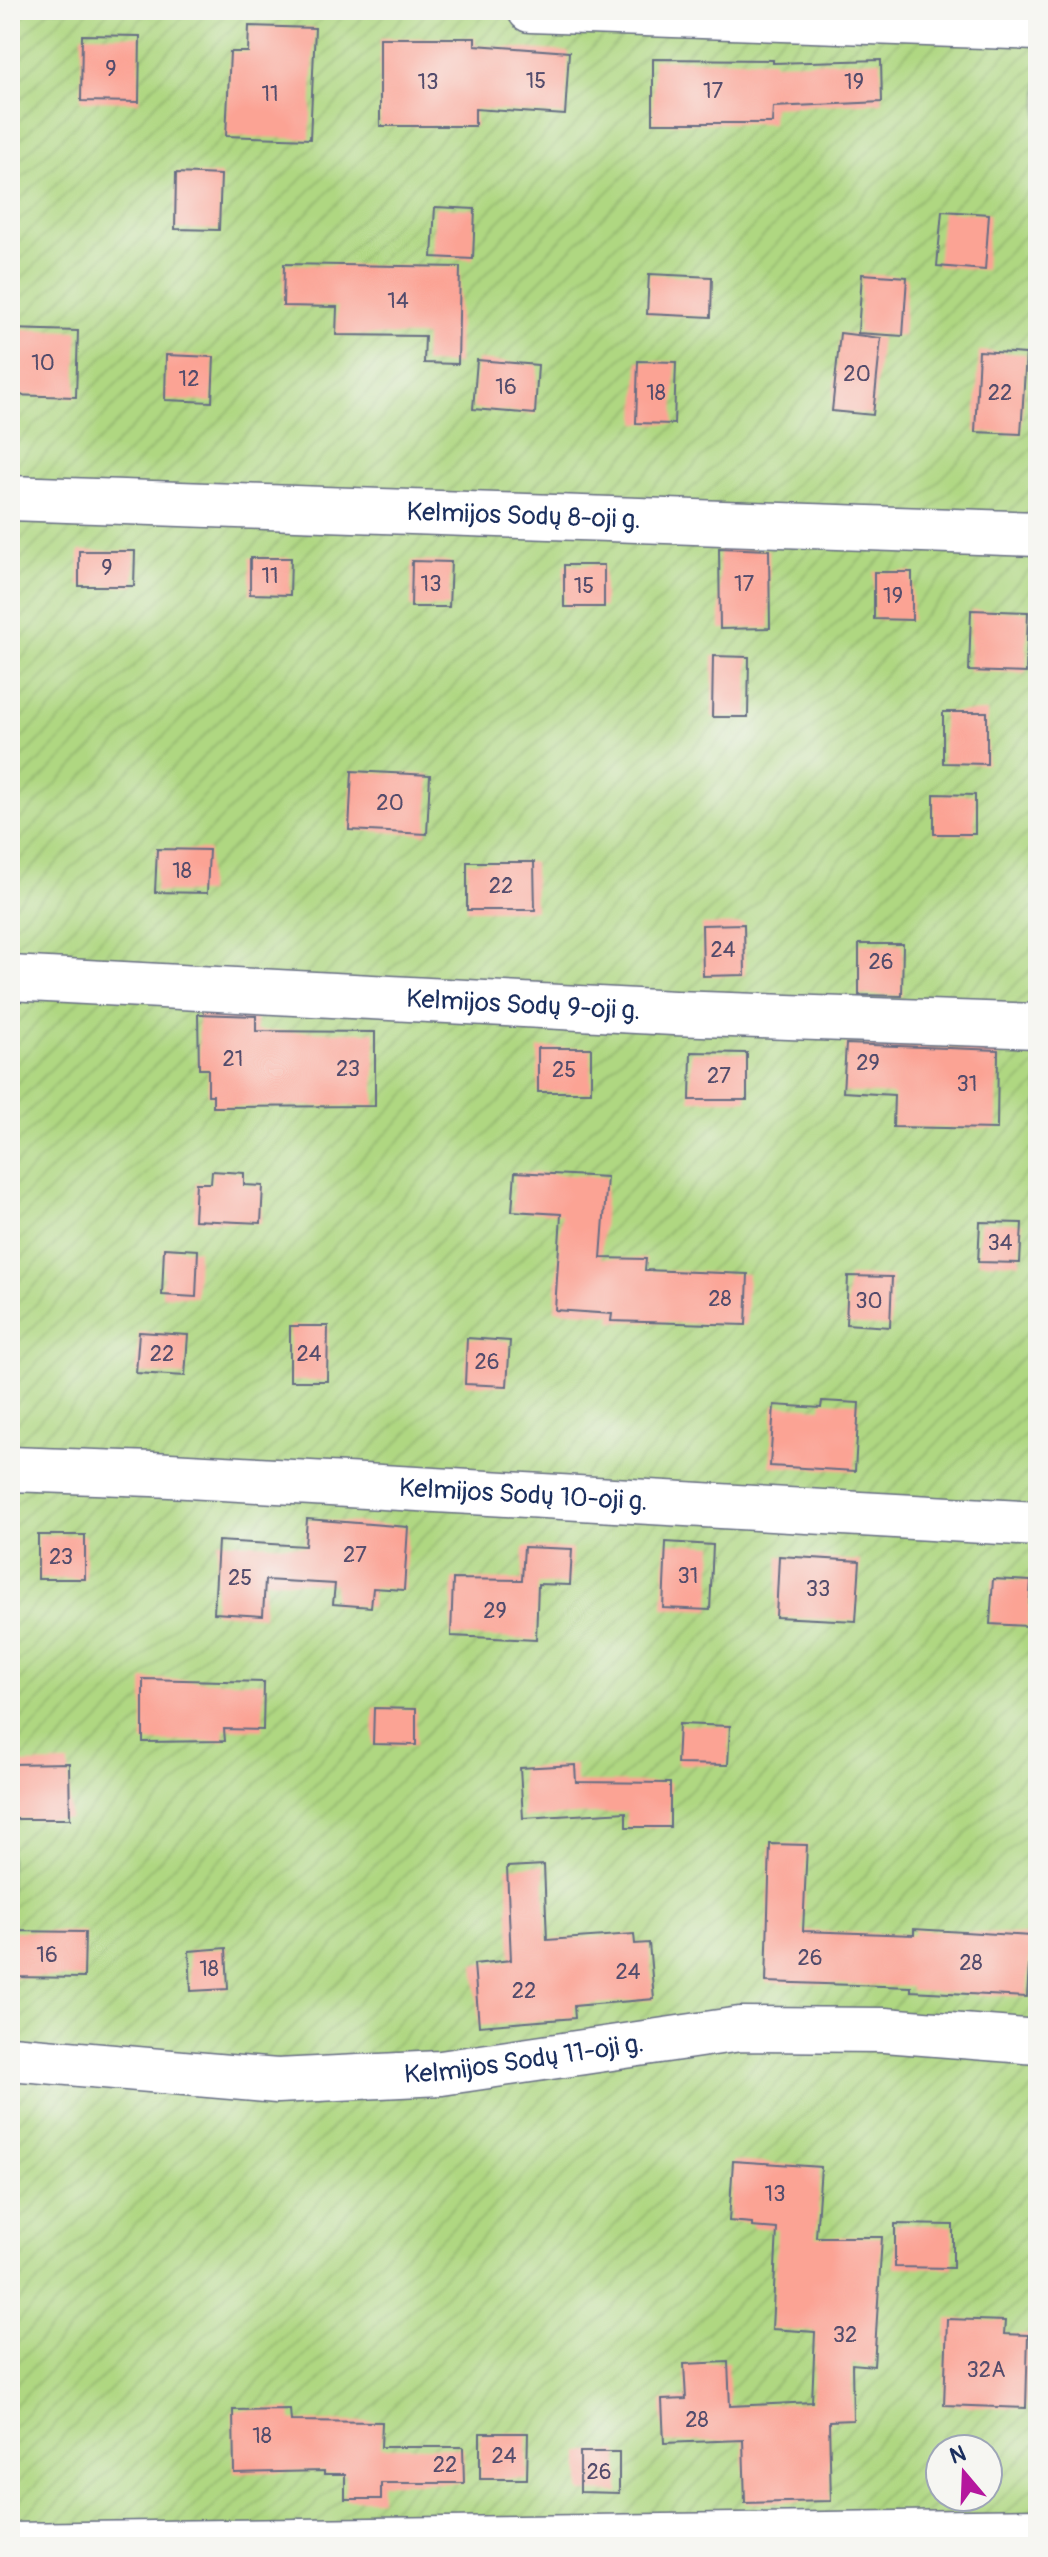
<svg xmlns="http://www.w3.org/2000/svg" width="1048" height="2557" viewBox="0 0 1048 2557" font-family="Pangolin,sans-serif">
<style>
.garden{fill:url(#garden-furrows);stroke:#658370;stroke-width:2;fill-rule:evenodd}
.building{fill:#fba394}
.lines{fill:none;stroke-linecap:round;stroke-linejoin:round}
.minor-casing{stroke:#666d83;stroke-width:47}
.minor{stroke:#fff;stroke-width:44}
.labels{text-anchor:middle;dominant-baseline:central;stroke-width:7;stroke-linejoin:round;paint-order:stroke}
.number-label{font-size:22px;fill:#534c6c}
.street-label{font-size:26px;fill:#1b2f5e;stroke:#f6f6f2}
</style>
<defs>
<pattern id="garden-furrows" width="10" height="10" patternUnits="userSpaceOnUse" patternTransform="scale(2)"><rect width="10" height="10" fill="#afd781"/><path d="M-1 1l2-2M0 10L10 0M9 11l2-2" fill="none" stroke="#96b972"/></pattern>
</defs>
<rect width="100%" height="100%" fill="#f6f6f2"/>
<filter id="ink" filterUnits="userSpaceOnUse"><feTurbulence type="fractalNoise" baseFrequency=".0125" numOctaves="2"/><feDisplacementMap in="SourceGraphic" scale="16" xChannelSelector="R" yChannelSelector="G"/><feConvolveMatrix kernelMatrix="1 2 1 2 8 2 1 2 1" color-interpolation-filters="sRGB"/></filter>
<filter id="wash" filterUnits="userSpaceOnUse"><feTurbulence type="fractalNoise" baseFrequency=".006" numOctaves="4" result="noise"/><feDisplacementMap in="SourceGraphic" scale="32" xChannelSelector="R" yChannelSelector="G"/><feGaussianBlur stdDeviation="1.8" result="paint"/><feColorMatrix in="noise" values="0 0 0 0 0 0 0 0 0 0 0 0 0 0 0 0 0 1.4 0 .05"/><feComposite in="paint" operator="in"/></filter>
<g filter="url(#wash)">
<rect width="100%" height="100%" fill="#f2e1c9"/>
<!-- garden -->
<path class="garden" d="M10 10H1038V2547H10ZM940 2449H988V2497H940Z"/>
<g id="blocks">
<!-- building -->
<path class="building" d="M249 26 315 28 310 139 226 136 230 52H248Z
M82 35 140 36 139 102 81 101Z
M380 38H475V45L569 52 565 115 475 109V126H380Z
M653 59 773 60V63L881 60 882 102 773 107 772 123H653Z
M176 173 221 175 219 230 175 229Z
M435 207 475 209 473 259 432 257Z
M942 211 989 214 985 270 937 266Z
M284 264 460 267 458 364 424 363 425 336 336 335 337 307 283 306Z
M649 274 712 277 711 317 647 314Z
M862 274 907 277 903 336 858 333Z
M10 329 78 331 76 397 10 395Z
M840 333 881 338 873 415 832 411Z
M979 351 1026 354 1021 434 975 432Z
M166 355 214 357 212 402 165 400Z
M477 360 538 365 535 414 473 409Z
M638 361 676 362 674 424 636 423Z
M719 548 769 550 770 628 720 629Z
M79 551H135L134 586H79Z
M250 558H291L290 595 250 594Z
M412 561 451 562 449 607H411Z
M564 565H604V607H564Z
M874 572H912V620L874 619Z
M971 610 1028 612 1026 673 969 671Z
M713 656 749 657 748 717H712Z
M943 712H987V764L943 763Z
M352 771 430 775 427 834 349 830Z
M934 794 975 795V834H934Z
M157 849 209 850 207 893 155 892Z
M467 862H534L535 910H467Z
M744 924 745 975 703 976 702 925Z
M859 944H903L902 996 859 995Z
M198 1014 256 1016V1031L375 1032V1106L213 1107V1095H208V1069H199Z
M846 1044 998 1050 997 1129 893 1127 894 1095 843 1092Z
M538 1048H591V1092H538Z
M691 1052 747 1053V1100H690Z
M212 1171 244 1173V1185L263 1186 261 1223 194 1220 196 1183H211Z
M515 1172 607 1177 601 1258 646 1259 645 1270 748 1274 746 1325 611 1321 612 1314 555 1310 561 1214 512 1211Z
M980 1222 1022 1223 1020 1263 978 1262Z
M164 1248 198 1250 196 1297 162 1295Z
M848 1276 892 1277 890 1327 846 1324Z
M290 1326H328L327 1381H290Z
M139 1332 188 1335 185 1376 136 1373Z
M467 1338 510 1341 507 1386 465 1384Z
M822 1401 859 1403 855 1471 770 1466 774 1405 821 1408Z
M307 1519 408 1527 404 1590 373 1588 371 1607 333 1604 335 1584 265 1580 263 1616 214 1613 218 1541 305 1546Z
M38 1535H85V1579H38Z
M666 1542 713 1545 710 1610 663 1608Z
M524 1547 572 1549 570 1585 538 1584 536 1640 451 1636 453 1579 522 1580Z
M779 1556 860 1561 856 1621 776 1617Z
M993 1579 1031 1581 1028 1626 990 1624Z
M143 1679 264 1682 263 1730 224 1729 225 1741 143 1742Z
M374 1708 416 1709V1745L373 1744Z
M679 1724 730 1726 728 1765 677 1764Z
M69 1763 70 1819H10V1764Z
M575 1765 576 1782 670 1783V1827H626V1812L523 1818 520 1768Z
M770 1844 807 1845 803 1931 914 1935V1929L1031 1936 1027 1997 911 1991V1987L766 1982Z
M544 1865 547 1940 634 1934 635 1944 649 1943 654 1999 574 2006 575 2018 479 2026 474 1964 511 1960 507 1867Z
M10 1931 85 1932 84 1978 10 1977Z
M226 1948 228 1989 191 1991 189 1951Z
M733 2161 821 2167 816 2237H882L874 2366 852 2364 853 2420 829 2421 831 2501 745 2503 743 2440 664 2443 662 2400 686 2399 684 2364 728 2362 730 2406 812 2402 815 2332 772 2329 777 2229 752 2227V2223L729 2221Z
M895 2224 953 2225V2268L895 2267Z
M947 2319 1005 2321 1004 2334 1028 2335 1026 2408 944 2405Z
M290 2409 291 2421 382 2422 381 2447H463L464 2483H381V2499H345V2474H324V2471L234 2473 233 2410Z
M480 2433H528L527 2479H480Z
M580 2452H619V2493L580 2492Z"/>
</g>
</g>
<g filter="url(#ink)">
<use href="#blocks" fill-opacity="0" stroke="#666d83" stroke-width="2"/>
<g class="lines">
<!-- minor casing -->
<g class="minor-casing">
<g id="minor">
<path d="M530 10 1038 28"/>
<path id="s1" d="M10 498 1038 534"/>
<path id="s2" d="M10 978 674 1013 1038 1026"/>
<path id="s3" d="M10 1469 152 1474 1038 1524"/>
<path id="s4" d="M10 2058 277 2081 441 2073 740 2029 885 2030 1038 2042"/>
<path d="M10 2545 1038 2531"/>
</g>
</g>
<!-- minor -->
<use href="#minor" class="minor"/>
</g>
</g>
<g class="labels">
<!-- number labels -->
<g class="number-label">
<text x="111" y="69">9</text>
<text x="536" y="81">15</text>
<text x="428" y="82">13</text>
<text x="854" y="82">19</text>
<text x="713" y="91">17</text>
<text x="270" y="94">11</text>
<text x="398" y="301">14</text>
<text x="43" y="363">10</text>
<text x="857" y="374">20</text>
<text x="189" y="379">12</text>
<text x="506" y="387">16</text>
<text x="656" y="393">18</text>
<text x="1000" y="393">22</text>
<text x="107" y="568">9</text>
<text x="270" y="576">11</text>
<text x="431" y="584">13</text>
<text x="744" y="584">17</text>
<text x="584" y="586">15</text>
<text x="893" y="596">19</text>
<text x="390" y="803">20</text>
<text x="182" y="871">18</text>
<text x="501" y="886">22</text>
<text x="723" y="950">24</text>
<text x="881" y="962">26</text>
<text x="233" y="1059">21</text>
<text x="868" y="1063">29</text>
<text x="348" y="1069">23</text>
<text x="564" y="1070">25</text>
<text x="719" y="1076">27</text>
<text x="967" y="1084">31</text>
<text x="1000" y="1243">34</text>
<text x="720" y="1299">28</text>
<text x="869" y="1301">30</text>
<text x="162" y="1354">22</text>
<text x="309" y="1354">24</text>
<text x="487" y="1362">26</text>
<text x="355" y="1555">27</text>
<text x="61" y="1557">23</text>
<text x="688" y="1576">31</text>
<text x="240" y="1578">25</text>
<text x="818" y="1589">33</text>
<text x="495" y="1611">29</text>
<text x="47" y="1955">16</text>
<text x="810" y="1958">26</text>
<text x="971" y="1963">28</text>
<text x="209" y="1969">18</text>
<text x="628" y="1972">24</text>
<text x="524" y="1991">22</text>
<text x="775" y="2194">13</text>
<text x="845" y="2335">32</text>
<text x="986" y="2370">32A</text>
<text x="697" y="2420">28</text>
<text x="262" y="2436">18</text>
<text x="504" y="2456">24</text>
<text x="445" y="2465">22</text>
<text x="599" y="2472">26</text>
</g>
<!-- street labels -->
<g class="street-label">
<text stroke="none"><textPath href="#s1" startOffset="514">Kelmijos Sodų 8-oji g.</textPath></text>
<text stroke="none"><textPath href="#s2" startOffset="514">Kelmijos Sodų 9-oji g.</textPath></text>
<text stroke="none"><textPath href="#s3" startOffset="514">Kelmijos Sodų 10-oji g.</textPath></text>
<text stroke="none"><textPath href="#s4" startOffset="516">Kelmijos Sodų 11-oji g.</textPath></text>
</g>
</g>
<!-- margin -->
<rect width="1048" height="2557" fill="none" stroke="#f6f6f2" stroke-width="40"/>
<!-- north arrow -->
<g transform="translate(964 2473) rotate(341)"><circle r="38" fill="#f6f6f2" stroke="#9ea6b7" stroke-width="2"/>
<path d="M0-6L14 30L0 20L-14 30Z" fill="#b5179e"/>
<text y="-12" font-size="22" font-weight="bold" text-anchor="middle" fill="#1b2f5e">N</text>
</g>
</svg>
